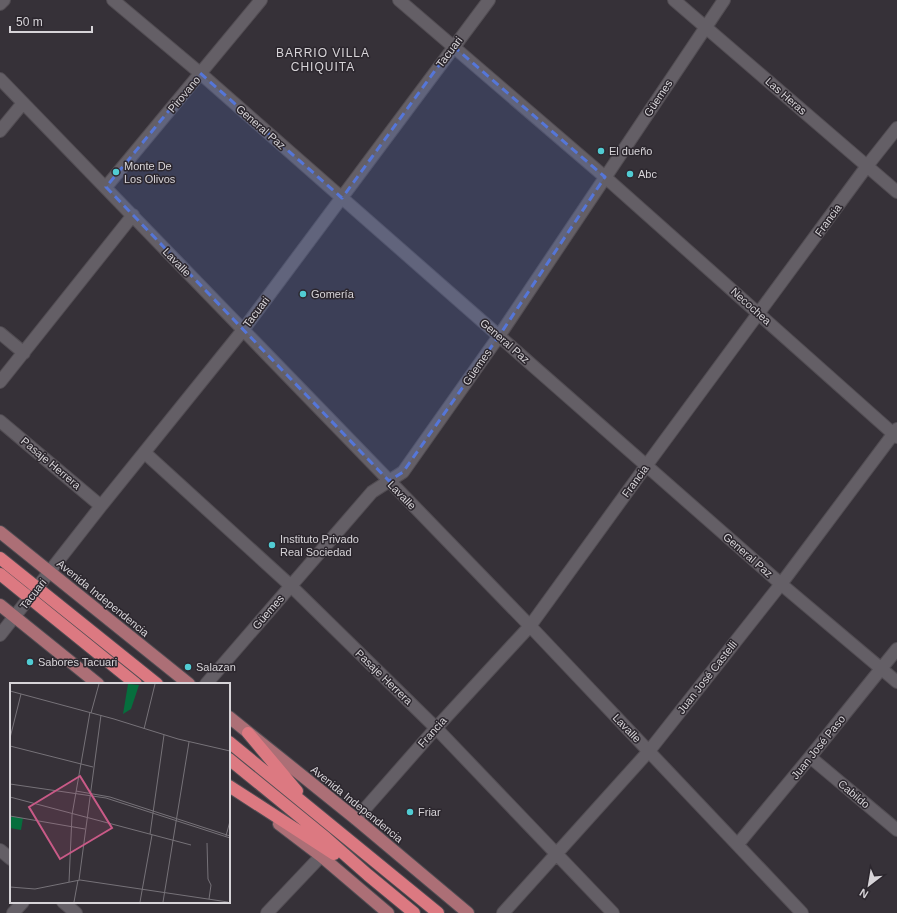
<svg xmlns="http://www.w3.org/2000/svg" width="897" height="913" viewBox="0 0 897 913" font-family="Arial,sans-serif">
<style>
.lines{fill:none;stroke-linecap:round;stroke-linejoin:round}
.minor-casing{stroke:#524d53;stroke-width:14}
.major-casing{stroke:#524d53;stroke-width:14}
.highway-casing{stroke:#524d53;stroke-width:14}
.minor{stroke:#645f66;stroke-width:12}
.major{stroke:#ac6f76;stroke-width:12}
.highway{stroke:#dc7981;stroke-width:12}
.marked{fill:#5576d8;fill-opacity:0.2;stroke:#5576d8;stroke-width:3;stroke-dasharray:8 5;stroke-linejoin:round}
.poi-dot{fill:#51ccd3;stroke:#2c272e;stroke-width:1.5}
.labels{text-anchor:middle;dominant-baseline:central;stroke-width:3;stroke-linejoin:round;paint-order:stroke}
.street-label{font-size:11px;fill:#d7d4d8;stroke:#2c272e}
.poi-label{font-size:11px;fill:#d7d4d8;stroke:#2c272e;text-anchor:start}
.neighbourhood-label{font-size:12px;letter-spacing:1px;fill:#d7d4d8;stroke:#2c272e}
.inset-road{fill:none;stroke:#767278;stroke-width:1}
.view{fill:#c95a87;fill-opacity:0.15;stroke:#c95a87;stroke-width:2}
.inset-edge{fill:none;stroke:#d7d4d8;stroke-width:2}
</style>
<rect width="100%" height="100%" fill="#363138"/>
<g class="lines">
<!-- minor casing -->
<g class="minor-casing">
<path id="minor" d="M113 0 200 73 781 584 897 682
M399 0 605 177 897 437
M674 0 897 192
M0 4 4 0
M0 79 530 626 802 913
M0 131 23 103
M106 187 261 0
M0 333 24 353
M0 382 133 215
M0 421 101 506
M145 453 291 586 436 728 613 913
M0 635 101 506 243 330 489 0
M206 684 372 492 403 472 499 336 724 0
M810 757 897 830
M356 819 436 728 530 626 646 466 867 166 897 128
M738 844 810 757 897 649
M0 850 11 859
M63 902 76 913
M13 913 23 902
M267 913 321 856
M503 913 649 751 781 584 897 429"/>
</g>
<!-- major casing -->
<g class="major-casing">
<path id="major" d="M0 532 189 684
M0 605 98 684
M229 717 356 819 468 913
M279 824 321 856 388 913"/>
</g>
<!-- highway casing -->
<g class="highway-casing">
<path id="highway" d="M0 558 157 684
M0 574 136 684
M248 733 297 791
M229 742 438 913
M229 759 326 838 368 875 414 913
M229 786 334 854"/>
</g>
<!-- minor -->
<use href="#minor" class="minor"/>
<!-- major -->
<use href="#major" class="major"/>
<!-- highway -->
<use href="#highway" class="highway"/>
</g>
<!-- marked area -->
<path class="marked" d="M453 46 605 177 499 336 403 472 389 481 106 187 200 73 342 198Z"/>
<!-- markers -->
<g class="poi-dot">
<circle cx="601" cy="151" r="4"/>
<circle cx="116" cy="172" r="4"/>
<circle cx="630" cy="174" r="4"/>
<circle cx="303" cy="294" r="4"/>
<circle cx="272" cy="545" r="4"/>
<circle cx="30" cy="662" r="4"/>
<circle cx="188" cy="667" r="4"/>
<circle cx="410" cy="812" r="4"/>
</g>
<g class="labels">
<!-- street labels -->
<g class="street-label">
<text transform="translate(449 52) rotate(-53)">Tacuari</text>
<text transform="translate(184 94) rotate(-50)">Pirovano</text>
<text transform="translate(786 96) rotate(41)">Las Heras</text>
<text transform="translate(658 98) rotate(-56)">Güemes</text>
<text transform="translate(261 127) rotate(41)">General Paz</text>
<text transform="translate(828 220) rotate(-54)">Francia</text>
<text transform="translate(177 262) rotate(46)">Lavalle</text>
<text transform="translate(751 306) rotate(42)">Necochea</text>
<text transform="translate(256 312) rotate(-53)">Tacuari</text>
<text transform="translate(505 341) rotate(41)">General Paz</text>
<text transform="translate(477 367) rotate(-55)">Güemes</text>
<text transform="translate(51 463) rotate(40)">Pasaje Herrera</text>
<text transform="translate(635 481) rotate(-54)">Francia</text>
<text transform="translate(402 495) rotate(46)">Lavalle</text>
<text transform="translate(748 555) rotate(41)">General Paz</text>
<text transform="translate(33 594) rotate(-52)">Tacuari</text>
<text transform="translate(103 598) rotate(39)">Avenida Independencia</text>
<text transform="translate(268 612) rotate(-49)">Güemes</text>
<text transform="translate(384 677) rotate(44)">Pasaje Herrera</text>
<text transform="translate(707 677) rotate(-52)">Juan José Castelli</text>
<text transform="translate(627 728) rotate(46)">Lavalle</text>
<text transform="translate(432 732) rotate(-48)">Francia</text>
<text transform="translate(818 747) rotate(-51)">Juan José Paso</text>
<text transform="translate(854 794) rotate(40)">Cabildo</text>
<text transform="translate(357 804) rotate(39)">Avenida Independencia</text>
</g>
<!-- poi labels -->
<g class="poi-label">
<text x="609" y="151">El dueño</text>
<text x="124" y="166">Monte De<tspan x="124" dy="13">Los Olivos</tspan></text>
<text x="638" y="174">Abc</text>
<text x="311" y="294">Gomería</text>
<text x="280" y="539">Instituto Privado<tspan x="280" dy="13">Real Sociedad</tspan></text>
<text x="38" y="662">Sabores Tacuari</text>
<text x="196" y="667">Salazan</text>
<text x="418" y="812">Friar</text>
</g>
<!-- neighbourhood labels -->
<g class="neighbourhood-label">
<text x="323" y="53">BARRIO VILLA<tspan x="323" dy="14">CHIQUITA</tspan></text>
</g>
</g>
<!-- overview -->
<g transform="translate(10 683)">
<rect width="220" height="220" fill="#363138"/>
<path d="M118 1 129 2 121 26 113 31ZM0 133 13 135 11 147 0 145Z" fill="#066e3d"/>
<path class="inset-road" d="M0 8 104 36 168 56 220 68M81 30 89 1M134 46 145 1M0 55 11 11M0 63 83 84M0 101 96 115 220 155M66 108 100 114 220 153M0 114 181 162M0 133 75 146M140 151 154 52M216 153 220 138M197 160 198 196 201 202 199 216M69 197 91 32M59 199 62 132 80 29M0 204 25 206 70 197 218 219M64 219 68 197M130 219 142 152M153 219 179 59"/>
<path class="view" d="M70 93 102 145 50 176 19 124Z"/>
<rect width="220" height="220" class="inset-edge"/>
</g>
<!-- north arrow -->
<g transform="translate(869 885) rotate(211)" stroke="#2c272e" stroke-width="3" paint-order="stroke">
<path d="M0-3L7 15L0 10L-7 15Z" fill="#d7d4d8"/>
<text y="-6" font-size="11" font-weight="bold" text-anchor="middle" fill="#d7d4d8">N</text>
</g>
<!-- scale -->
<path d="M10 26v6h82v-6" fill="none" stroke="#d7d4d8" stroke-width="2"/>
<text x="16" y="26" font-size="12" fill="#d7d4d8" stroke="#2c272e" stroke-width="3" paint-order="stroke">50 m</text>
</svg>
